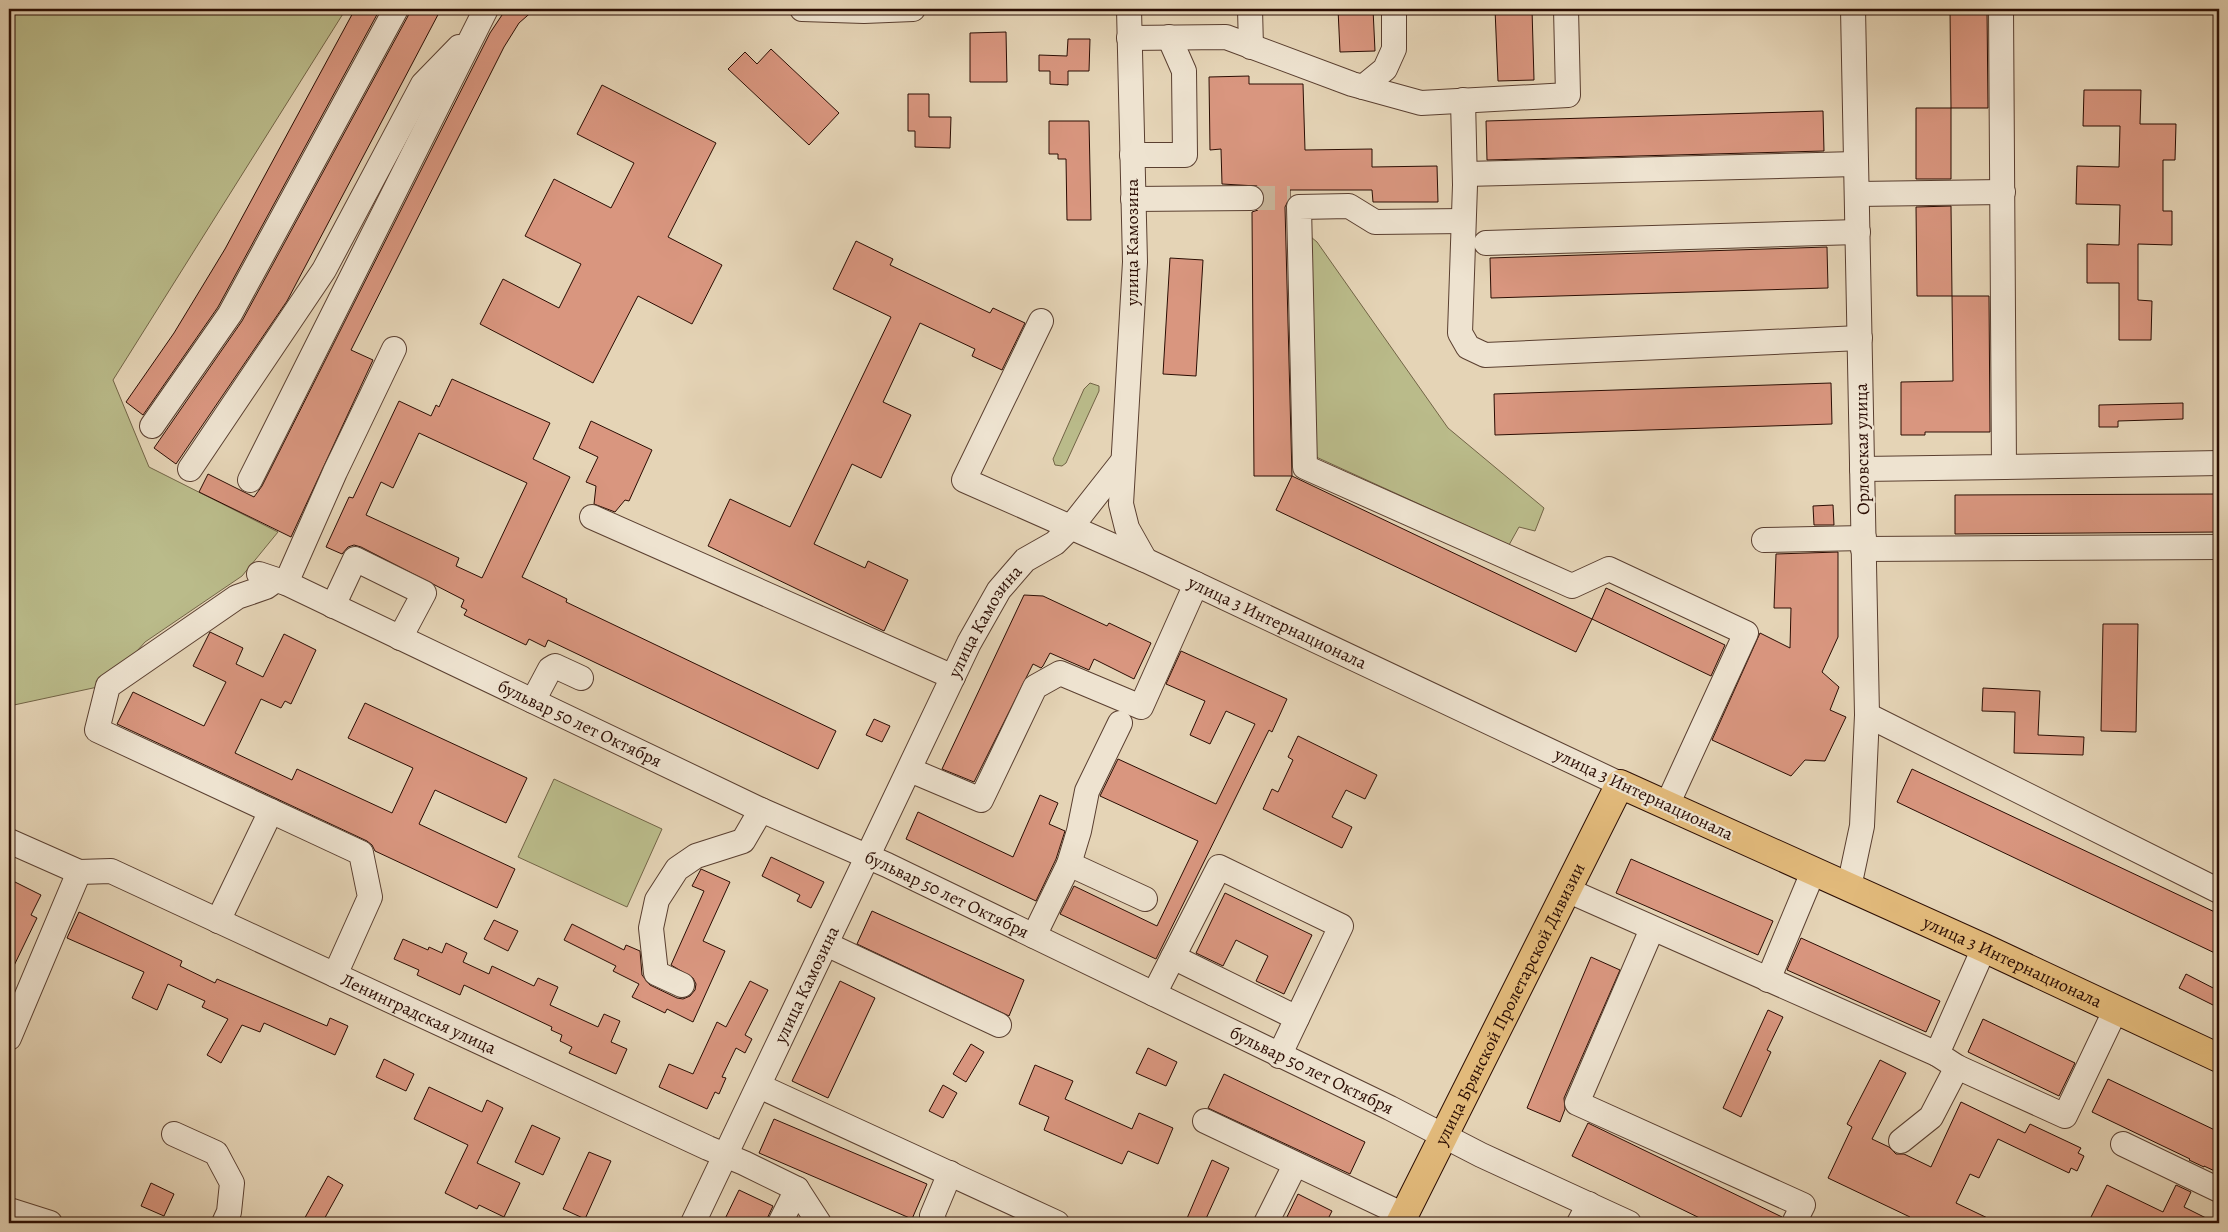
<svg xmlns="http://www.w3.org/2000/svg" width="2228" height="1232" viewBox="0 0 2228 1232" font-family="Alegreya,serif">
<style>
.green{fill:#babb8a;stroke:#726446}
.building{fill:#d9967f;stroke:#2b0d03;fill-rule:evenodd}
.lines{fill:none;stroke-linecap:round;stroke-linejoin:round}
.minor-tunnel{stroke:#c9b69b;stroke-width:24;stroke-dasharray:24 12;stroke-linecap:butt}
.minor-casing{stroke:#5a3f30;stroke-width:26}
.major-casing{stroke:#2b0d03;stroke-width:30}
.minor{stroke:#eee3d0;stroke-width:24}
.major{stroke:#e2ba7b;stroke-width:28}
.labels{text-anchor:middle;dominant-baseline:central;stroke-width:4.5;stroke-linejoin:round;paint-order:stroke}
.street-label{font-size:18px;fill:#2b0d03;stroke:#eee3d0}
</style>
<rect width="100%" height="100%" fill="#e5d4b6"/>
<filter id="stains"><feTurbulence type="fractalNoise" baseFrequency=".004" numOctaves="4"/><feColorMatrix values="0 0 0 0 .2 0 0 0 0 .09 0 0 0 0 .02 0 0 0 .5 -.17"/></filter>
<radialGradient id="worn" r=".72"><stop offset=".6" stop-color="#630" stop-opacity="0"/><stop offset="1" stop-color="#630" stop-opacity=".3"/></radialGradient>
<!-- green -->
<path class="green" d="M9 9H346L113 380 149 467 278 532 242 576 145 642 107 685 14 705 9 717Z
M1311 237 1317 242 1448 428 1544 508 1535 531 1519 527 1509 545 1314 456Z
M1090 383 1099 386V391L1066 463 1062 466 1055 465 1053 459 1084 389Z
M554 779 662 829 627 907 518 857Z"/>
<!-- building -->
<path class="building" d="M355 9H380L218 307 143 415 126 402 174 333 225 249Z
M410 9H441L287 301 176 464 154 448 242 321 408 16Z
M506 9H535L519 23 504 47 351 350 373 360 291 537 199 492 208 474 254 497 262 486 490 33Z
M1338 9H1373L1375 51 1340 52Z
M1495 9H1532L1534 80 1498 81Z
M1950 9H1987L1988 108H1951Z
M1006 32 1007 82H970V33Z
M1068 39H1090L1089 71H1068V85L1050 84V71H1039V55L1067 56Z
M771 49 839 113 809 145 728 69 745 52 757 64Z
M1249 76V84H1303L1305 150 1372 149V167L1437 166 1438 202H1373L1372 190H1290V197L1285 207 1292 476H1254L1252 212 1258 210 1263 205 1265 197 1263 191 1257 186 1222 184 1221 149 1210 150 1209 77Z
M602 85 716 143 668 237 722 265 692 324 638 296 593 383 480 324 503 279 559 308 581 264 525 236 554 179 611 208 634 163 577 134Z
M2084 90H2141L2140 124H2176L2175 160H2163V211H2172V245L2138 244V300L2152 301 2151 340H2119V283H2087V244L2119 245 2120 205 2076 204 2077 166 2119 167 2120 126H2083Z
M908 94H929V117H951L950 148 915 147V131H908Z
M1916 108H1951V179H1916Z
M1823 111 1824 151 1487 160 1486 121Z
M1049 121H1089L1091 220H1067L1066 159H1058V154H1049Z
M1951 206 1952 296H1917L1916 207Z
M856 241 893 259 890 265 990 313 993 308 1025 323 1002 370 972 356 975 349 920 323 883 402 911 415 881 478 852 464 814 544 865 568 868 561 908 580 884 631 708 546 730 499 790 527 891 317 833 289Z
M1827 247 1828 288 1491 298 1490 258Z
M1170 258 1203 260 1196 376 1163 374Z
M1952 296H1989L1990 432H1925V435H1901V382L1953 381Z
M452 379 550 423 533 459 570 477 522 577 567 599 566 602 836 731 818 769 548 640 545 647 529 639 526 645 464 615 467 610 461 607 464 600 361 547 354 545 348 547 342 554 326 547 349 497 353 498 399 401 431 416 436 405 439 407ZM419 433 527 483 482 578 456 566 459 558 366 515 381 482 393 488Z
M1831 383 1832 424 1495 435 1494 394Z
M2183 403V419L2118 421V427H2099V405Z
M591 421 652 450 629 501 625 500 615 512 594 504 596 486 586 482 598 457 579 448Z
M1292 476 1592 619 1576 652 1276 510Z
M2219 494V532L1955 534V495Z
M1833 505 1834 525H1814L1813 506Z
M1838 552V637L1822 672 1839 687 1830 710 1846 717 1825 761 1805 760 1791 776 1712 740 1760 633 1790 648 1791 608H1774L1776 554Z
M1606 588 1725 645 1711 676 1592 619Z
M1024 595 1043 596 1107 626 1109 623 1151 643 1134 679 1094 659 1089 670 1050 653 1043 666 1041 668 1033 664 974 782 942 769Z
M2103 624H2138L2136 732 2101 731Z
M210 632 243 648 236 664 263 677 284 634 316 650 291 704 285 701 281 708 261 699 235 753 292 780 297 769 392 813 413 768 348 738 365 703 527 778 506 823 435 790 419 824 515 869 497 908 375 851 372 845 367 841 117 724 133 692 204 726 226 682 193 666Z
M1181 651 1287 699 1272 732 1269 730 1156 959 1060 914 1074 886 1157 926 1198 841 1100 796 1118 759 1216 804 1255 724 1226 711 1210 744 1190 735 1205 701 1166 684Z
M1983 688 2040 691 2038 735 2084 737 2083 755 2014 753 2015 712 1982 711Z
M874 719 890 726 882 742 866 735Z
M1298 736 1377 775 1365 799 1346 790 1332 817 1352 827 1342 848 1263 809 1272 789 1278 792 1293 760 1288 757Z
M1912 769 2219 914V955L1897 802Z
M1040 795 1058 803 1049 824 1065 831 1056 859 1036 901 906 839 918 812 1013 857Z
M771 857 824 882 811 908 797 901 800 895 762 876Z
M1631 859 1773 921 1758 955 1616 893Z
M701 869 730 882 703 941 725 951 693 1022 667 1009 665 1013 632 997 639 984 613 971 616 966 564 940 572 924 624 950 626 945 640 951 642 975 650 985 677 998 683 999 690 996 695 990 696 984 693 978 671 965 704 891 692 886Z
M9 879 41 895 31 915 37 918 9 976Z
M1225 893 1312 935 1284 994 1256 981 1268 956 1236 940 1223 966 1196 953Z
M872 911 1024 980 1009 1016 857 944Z
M79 912 182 961 180 966 215 983 217 979 327 1026 330 1018 348 1026 335 1055 264 1023 260 1032 242 1025 221 1063 207 1055 228 1019 202 1007 205 1001 168 984 157 1010 132 998 144 972 67 938Z
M494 920 518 931 508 951 484 939Z
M1801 938 1940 1001 1926 1032 1787 970Z
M403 939 428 950 429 947 442 953 446 943 467 953 463 962 489 974 492 966 534 986 538 978 558 987 550 1005 598 1027 604 1014 620 1021 611 1042 627 1049 616 1074 569 1053 572 1047 560 1041 562 1035 551 1030 552 1027 464 985 460 995 417 975 419 970 394 959Z
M1591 957 1620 970 1564 1098 1565 1109 1560 1122 1527 1108Z
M2186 974 2219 991V1008L2179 988Z
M750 981 768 990 745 1035 752 1039 745 1053 736 1048 722 1077 726 1078 719 1094 715 1092 707 1109 659 1087 669 1064 693 1074 717 1022 726 1027Z
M840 981 875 998 828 1098 792 1081Z
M1768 1010 1783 1017 1767 1050 1771 1052 1741 1117 1723 1108Z
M1983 1019 2075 1063 2059 1096 1968 1052Z
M971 1044 984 1052 966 1082 953 1074Z
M1148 1048 1177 1062 1166 1086 1136 1073Z
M384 1059 414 1074 406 1091 376 1077Z
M1880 1060 1906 1073 1872 1139 1889 1147 1896 1154H1904L1931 1167 1961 1102 2025 1133 2030 1124 2081 1148 2078 1153 2084 1156 2077 1171 2071 1168 2069 1173 1998 1139 1979 1178 1970 1174 1956 1203 1998 1223H1907L1910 1217 1828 1178 1852 1127 1847 1124Z
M1035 1065 1073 1081 1065 1099 1132 1129 1139 1113 1173 1128 1158 1164 1128 1151 1122 1164 1044 1130 1049 1117 1019 1104Z
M1224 1074 1365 1142 1350 1174 1208 1108Z
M2108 1079 2219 1132V1173L2204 1166V1167L2189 1160 2190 1159 2092 1112Z
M943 1085 957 1093 943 1118 929 1111Z
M429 1087 482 1112 487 1100 503 1108 477 1163 520 1183 504 1217 479 1205 477 1209 445 1193 468 1145 414 1119Z
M774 1119 927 1184 912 1219 759 1153Z
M1588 1123 1782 1217 1780 1223H1710L1572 1156Z
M532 1125 560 1138 543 1175 515 1162Z
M589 1152 611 1161 585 1219 563 1209Z
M1212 1160 1229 1168 1204 1223H1185Z
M328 1176 343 1185 322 1223H302Z
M151 1183 174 1194 164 1216 141 1206Z
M2107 1185 2163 1212 2176 1185 2191 1192 2184 1207 2216 1223H2088Z
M739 1190 773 1206 765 1223H723Z
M1298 1194 1332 1211 1326 1223H1284Z"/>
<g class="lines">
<!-- minor-tunnel -->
<path class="minor-tunnel" d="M1251 198H1290"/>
<!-- minor casing -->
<g class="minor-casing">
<g id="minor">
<path d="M802 9 864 11 913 9"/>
<path d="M1129 9 1135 262 1121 504 1127 528 1145 560"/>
<path d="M1250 9 1251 47"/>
<path d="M1129 38 1226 37 1352 84 1421 103 1568 95 1566 9"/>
<path d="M1363 87 1385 69 1394 49V9"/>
<path d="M1463 100 1465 185 1460 333 1468 347 1485 355 1860 338"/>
<path d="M1132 155H1185L1184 71 1169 37"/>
<path d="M1465 174 1856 164"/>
<path d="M1857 194 2003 192"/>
<path d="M1133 199 1251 198"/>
<path d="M1463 221 1375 222 1349 206 1299 207 1305 467 1572 586 1609 569 1746 633 1667 805"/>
<path d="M1486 243 1858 232"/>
<path id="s1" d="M1041 321 964 480 1145 560 1620 784"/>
<path d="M152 426 230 314 396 9"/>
<path d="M2004 467 2219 463"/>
<path d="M190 469 324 270 423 84 459 47"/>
<path d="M1862 469 2004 467 2001 9"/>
<path d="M250 480 486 9"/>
<path d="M592 517 953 677"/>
<path d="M1764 540 1864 538"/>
<path d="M1863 549 2219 547"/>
<path id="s2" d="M259 574 286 583 761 810 887 865 1390 1108 1481 1155 1629 1223"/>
<path d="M276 580 266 587 237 597 108 686 97 730 361 853 370 897 335 975"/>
<path d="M286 583 335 472 394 349"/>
<path d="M333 606 355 559 424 593 400 638"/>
<path d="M533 701 550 669 555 666 581 678"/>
<path d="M1867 715 2219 891"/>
<path d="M910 770 981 800 1035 687 1060 673 1141 707 1196 584"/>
<path d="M9 841 79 872 9 1038"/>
<path d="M1069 864 1145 899"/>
<path id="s3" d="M79 872 111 871 708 1148 744 1163 797 1189 780 1223"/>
<path d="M1849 887 1862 826 1867 715 1853 9"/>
<path d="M1567 890 1937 1054"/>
<path d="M218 921 271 811"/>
<path d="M1652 929 1577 1103 1803 1205 1794 1223"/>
<path d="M1034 936 1069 864 1079 831 1087 791 1120 723"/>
<path d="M826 944 999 1025"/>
<path d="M1984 948 1937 1054 1957 1067 2065 1116 2116 1009"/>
<path d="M1173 957 1297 1018"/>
<path d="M1768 980 1813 872"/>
<path d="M682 985 656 973 651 928 657 900 677 869 696 856 743 841 761 810"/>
<path d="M1154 994 1219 867 1341 926 1279 1056"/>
<path d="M759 1086 1057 1223"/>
<path d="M1205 1121 1404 1215"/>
<path d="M174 1134 216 1153 232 1183 229 1212 224 1223"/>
<path d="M1901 1141 1931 1117 1957 1067"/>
<path d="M2123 1144 2219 1190"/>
<path d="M797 1189 819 1223"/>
<path d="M9 1210 50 1223"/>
<path id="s4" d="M693 1223 969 643 999 590 1025 560 1055 543 1071 527 1123 461"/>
<path d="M935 1223 932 1216 950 1173"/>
<path d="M1266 1223 1295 1165"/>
<path d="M1579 1223 1589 1204"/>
</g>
</g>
<!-- major casing -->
<g class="major-casing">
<g id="major">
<path id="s5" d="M1400 1223 1620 784 1984 948 2219 1058"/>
</g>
</g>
<!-- minor -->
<use href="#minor" class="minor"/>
<!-- major -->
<use href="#major" class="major"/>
</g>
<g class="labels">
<!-- street labels -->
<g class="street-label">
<text transform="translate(1132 242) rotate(-90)">улица Камозина</text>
<text transform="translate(1862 449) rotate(-91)">Орловская улица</text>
<text stroke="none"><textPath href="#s1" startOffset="521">улица 3 Интернационала</textPath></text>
<text stroke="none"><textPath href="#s4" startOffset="669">улица Камозина</textPath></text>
<text stroke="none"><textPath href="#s2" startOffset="354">бульвар 50 лет Октября</textPath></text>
<text transform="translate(1644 794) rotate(25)">улица 3 Интернационала</text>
<text stroke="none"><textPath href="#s2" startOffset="759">бульвар 50 лет Октября</textPath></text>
<text stroke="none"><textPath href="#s5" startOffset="922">улица 3 Интернационала</textPath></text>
<text stroke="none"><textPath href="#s4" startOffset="264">улица Камозина</textPath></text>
<text stroke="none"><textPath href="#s5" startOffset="245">улица Брянской Пролетарской Дивизии</textPath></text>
<text stroke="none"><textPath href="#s3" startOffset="371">Ленинградская улица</textPath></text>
<text stroke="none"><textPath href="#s2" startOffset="1164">бульвар 50 лет Октября</textPath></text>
</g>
</g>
<!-- margin -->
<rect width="2228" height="1232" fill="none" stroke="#e5d4b6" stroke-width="30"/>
<rect x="10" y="10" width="2208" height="1212" fill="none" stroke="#2b0d03" stroke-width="2.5"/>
<rect x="15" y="15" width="2198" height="1202" fill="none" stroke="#2b0d03"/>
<rect width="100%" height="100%" filter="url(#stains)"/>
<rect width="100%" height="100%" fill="url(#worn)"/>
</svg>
